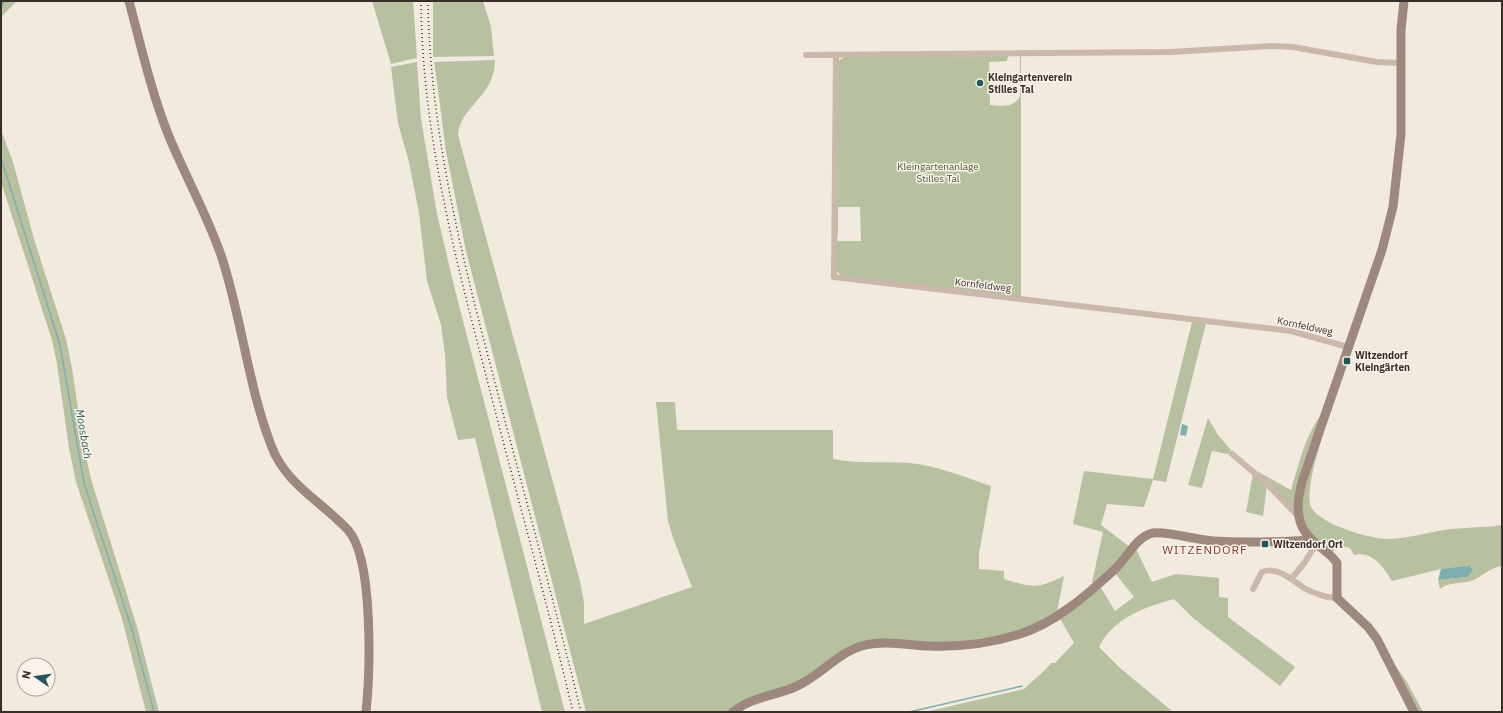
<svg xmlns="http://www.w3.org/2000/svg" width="1503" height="713" viewBox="0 0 1503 713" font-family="'IBM Plex Sans',sans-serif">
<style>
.green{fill:#b7c19f}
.water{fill:#7faeaf}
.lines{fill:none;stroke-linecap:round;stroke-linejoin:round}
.stream{stroke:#7faeaf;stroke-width:1.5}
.street{stroke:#cab8ab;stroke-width:6}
.secondary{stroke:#9e877c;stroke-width:9}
.rail{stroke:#382e2a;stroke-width:1.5;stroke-dasharray:1 3;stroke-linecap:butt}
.poi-dot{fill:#215759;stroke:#faf3ec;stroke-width:1.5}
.labels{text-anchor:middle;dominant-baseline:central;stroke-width:3;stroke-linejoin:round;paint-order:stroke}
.poi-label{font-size:10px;font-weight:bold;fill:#382e2a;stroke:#faf3ec;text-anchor:start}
.park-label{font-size:10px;fill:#49562e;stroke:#faf3ec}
.street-label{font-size:10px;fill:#382e2a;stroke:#faf3ec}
.water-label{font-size:11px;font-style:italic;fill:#215759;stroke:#faf3ec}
.quarter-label{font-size:12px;letter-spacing:1px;fill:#853825;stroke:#faf3ec}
</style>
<rect width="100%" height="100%" fill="#f2e9df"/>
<!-- green -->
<path class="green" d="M1 1H17L1 17Z
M372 1H413L417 58 391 64Z
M433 1H483L491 27 494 56 433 57Z
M1008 56 1007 61 989 62 990 105C1001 106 1014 108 1020 96V56H1021V297L842 276 836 271V241H861L860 207H838V236L837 235 838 61 845 57Z
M495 60C495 97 460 106 458 135L580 581 584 603V624L692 587 673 538 668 521 656 402H675L677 430H833V459C858 464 884 461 910 463 938 466 964 477 991 486L979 554V569L1004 571V579C1034 588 1036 589 1064 576L1057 612 1035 624 1009 634 955 643 876 642 806 678 734 707 729 712H586L466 251 446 151 436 75 434 62Z
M417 62 421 119 437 214 455 290 565 712H542L475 438 458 440 447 397 445 354 441 325 427 281 419 213 409 162 398 123 391 67Z
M1 130 13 162 34 239 66 339 72 368 84 448 91 479 137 627 159 712H146L122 619 76 482 69 448 57 364 52 340 1 182Z
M1192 322 1206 323 1166 482 1153 480 1144 507 1107 504 1101 525 1131 548 1094 584 1092 582 1103 532 1073 524 1084 471 1153 479Z
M1325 410 1294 508 1253 469 1291 490C1299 464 1306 431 1325 410Z
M1329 412C1324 435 1306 482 1310 504 1314 523 1372 540 1390 539 1409 538 1426 533 1444 530 1463 527 1483 528 1502 525V566C1487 569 1482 577 1471 581 1460 584 1448 582 1440 589L1438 580 1467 577 1472 567 1441 569 1392 581C1383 566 1372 551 1354 555L1350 548 1338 545 1332 553C1311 537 1301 528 1300 501Z
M1208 418 1218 435 1231 450 1228 454 1212 451 1202 488 1188 485Z
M1253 474 1267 486 1263 516 1246 512Z
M1136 549 1152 582 1176 574 1219 578V597L1228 598V617L1295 667 1280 686 1193 618 1174 599C1145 607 1113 618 1099 647L1119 667 1173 712H925L1024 689 1046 669 1051 663H1055L1074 643 1059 617 1101 588 1115 611 1134 597 1115 573Z
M1397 668 1407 682 1423 712H1417L1396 672Z"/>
<!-- water -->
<path class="water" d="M1182 424 1188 426 1186 436 1180 435Z
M1470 566 1473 570 1467 577 1438 580 1441 569Z"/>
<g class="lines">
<!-- stream -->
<path class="stream" d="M1 6 5 1
M1 158 60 345 84 483 133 633 154 712
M909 712 1022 686"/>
<!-- street -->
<path class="street" d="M806 55 1170 52 1273 46 1293 47 1377 62 1401 63
M836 55 834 277 1291 331 1348 347
M1232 454 1264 481 1298 516
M1292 578 1305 562 1316 544
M1253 589 1262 572C1277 566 1292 580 1304 588 1313 593 1327 598 1337 598"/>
<!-- secondary -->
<path class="secondary" d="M129 1C141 46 151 91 168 134 185 176 208 216 222 258 242 320 248 385 271 445 285 484 321 501 348 530 374 559 370 673 366 712
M1404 1 1401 30V134L1393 207 1382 250 1303 479C1296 502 1294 525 1314 542 1322 549 1331 554 1337 563V598L1368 627 1377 639 1414 712
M733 712C751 697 774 696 795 687 819 677 837 653 862 646 883 640 907 645 929 646 958 647 992 643 1020 634 1055 623 1087 595 1114 570 1126 560 1136 536 1153 533 1167 531 1196 540 1213 541 1245 543 1279 542 1311 540"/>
<!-- rail -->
<path class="rail" d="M421 1C422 128 453 250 485 372 514 485 546 598 573 712
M428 1C430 130 461 254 494 379 523 490 554 601 581 712"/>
</g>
<!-- markers -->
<g class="poi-dot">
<circle cx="980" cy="83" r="4"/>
<rect x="1343" y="357" width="8" height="8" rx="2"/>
<rect x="1261" y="540" width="8" height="8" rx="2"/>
</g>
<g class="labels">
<!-- poi labels -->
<g class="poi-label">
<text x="988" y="77">Kleingartenverein<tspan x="988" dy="12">Stilles Tal</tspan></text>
<text x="1355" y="355">Witzendorf<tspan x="1355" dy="12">Kleingärten</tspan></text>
<text x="1273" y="544">Witzendorf Ort</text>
</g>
<!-- park labels -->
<g class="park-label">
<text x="938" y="166">Kleingartenanlage<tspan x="938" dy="12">Stilles Tal</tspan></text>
</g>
<!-- street labels -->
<g class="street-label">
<text transform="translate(983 285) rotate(7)">Kornfeldweg</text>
<text transform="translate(1305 326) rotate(12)">Kornfeldweg</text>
</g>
<!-- water labels -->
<g class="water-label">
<text transform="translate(84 434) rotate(80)">Moosbach</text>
</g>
<!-- quarter labels -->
<g class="quarter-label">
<text x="1205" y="549">WITZENDORF</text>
</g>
</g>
<!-- border -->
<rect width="1503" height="713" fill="none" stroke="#382e2a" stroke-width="4"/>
<!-- north arrow -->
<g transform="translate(36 677) rotate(283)"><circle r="19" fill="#faf3ec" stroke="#aca49e"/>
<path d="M0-3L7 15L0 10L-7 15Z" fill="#215759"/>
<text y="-6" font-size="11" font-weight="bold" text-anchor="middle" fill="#382e2a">N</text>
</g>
</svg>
